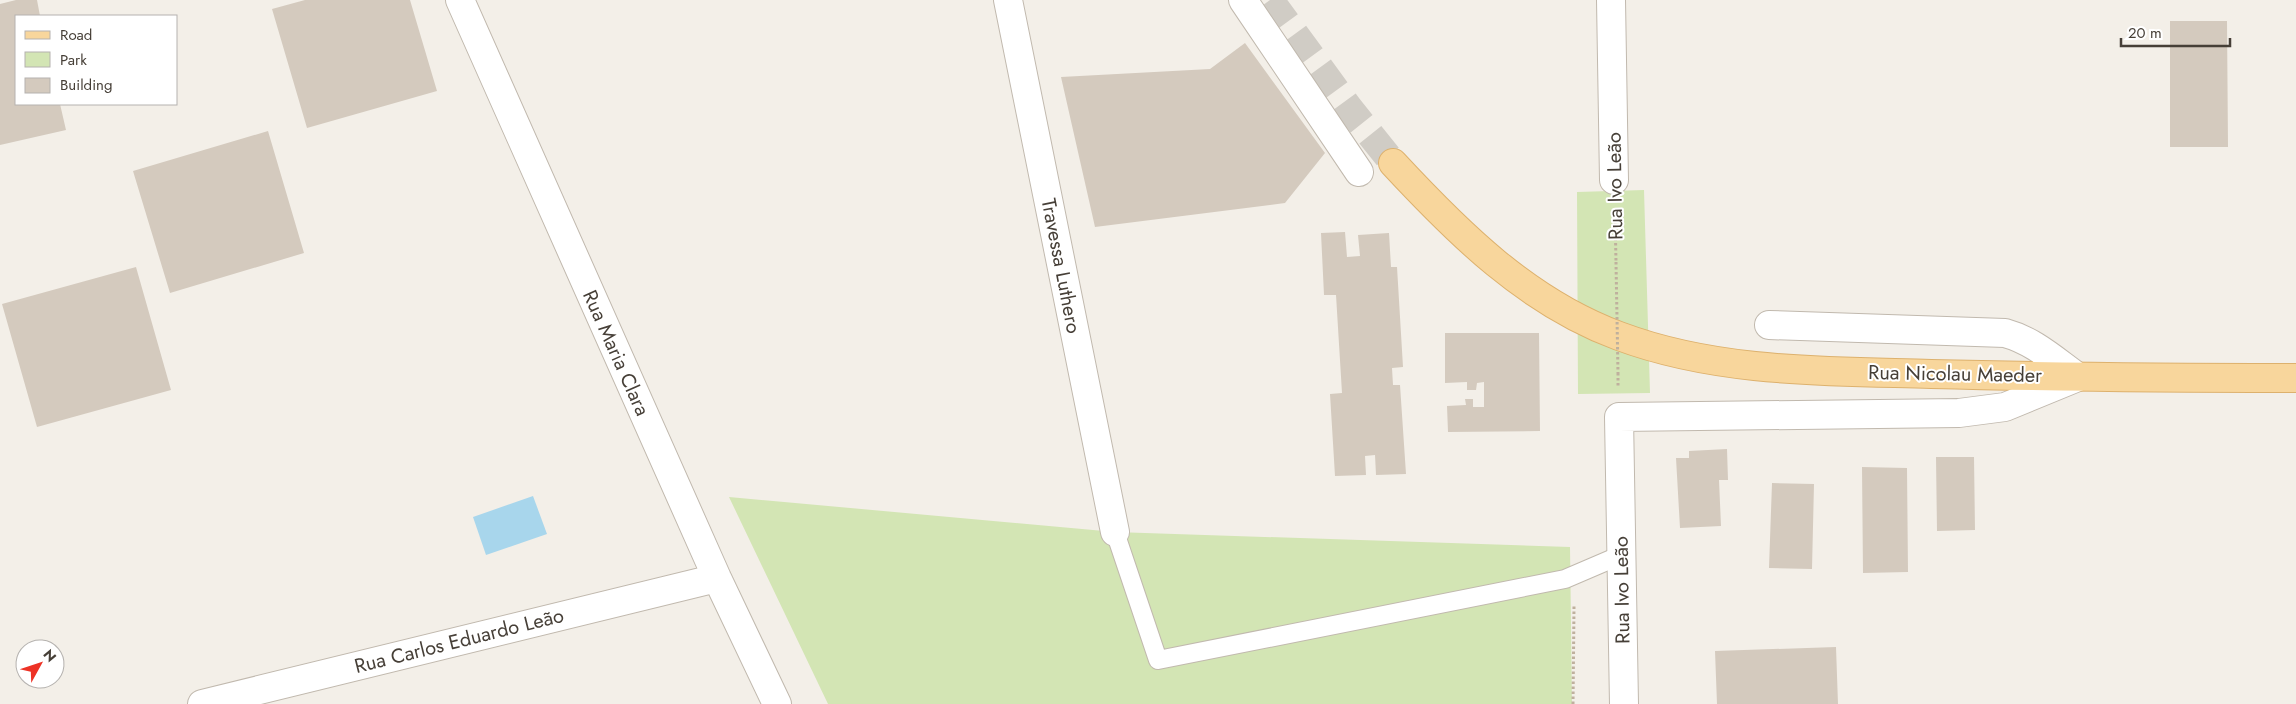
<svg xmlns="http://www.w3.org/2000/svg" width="2296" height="704" viewBox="0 0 2296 704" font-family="Jost,sans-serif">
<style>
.green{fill:#d3e5b4}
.water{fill:#a8d6ec}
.building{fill:#d4cabe}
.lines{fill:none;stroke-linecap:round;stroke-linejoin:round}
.primary-tunnel{stroke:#d0ccc5;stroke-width:28;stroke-dasharray:28 14;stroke-linecap:butt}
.lane-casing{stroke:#c1b9ae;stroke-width:20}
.street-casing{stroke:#c1b9ae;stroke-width:30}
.primary-casing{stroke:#ddb16d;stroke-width:30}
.path{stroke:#bfb09d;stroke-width:3;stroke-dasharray:2.5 2.5;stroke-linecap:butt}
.lane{stroke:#fff;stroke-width:18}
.street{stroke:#fff;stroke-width:28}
.primary{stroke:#f8d69c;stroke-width:28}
.path-bridge{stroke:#bfb09d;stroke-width:3;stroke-dasharray:2.5 2.5;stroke-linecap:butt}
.labels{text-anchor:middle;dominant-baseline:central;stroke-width:4;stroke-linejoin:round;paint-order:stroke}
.street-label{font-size:20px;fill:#463f37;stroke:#fff}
</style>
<rect width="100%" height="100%" fill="#f3efe8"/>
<!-- green -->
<path class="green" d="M1644 190 1650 393 1578 394 1577 192Z
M729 497 1115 532 1570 547 1572 704H828Z"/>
<!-- water -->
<path class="water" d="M533 496 547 534 486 555 473 517Z"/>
<!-- building -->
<path class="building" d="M16 0H37L40 16H16V104H60L66 130 0 145V4Z
M305 0H410L437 91 307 128 272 9Z
M2170 21H2227L2228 147H2170Z
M1245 43 1325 153 1285 203 1095 227 1061 77 1210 69Z
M268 131 304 253 170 293 133 171Z
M1345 232 1347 257 1360 256 1358 235 1389 233 1391 267H1397L1403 367 1392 368 1393 385H1400L1406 474 1376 475 1375 455 1365 456 1366 475 1335 476 1330 394 1342 393 1336 295H1324L1321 233Z
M136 267 171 390 37 427 2 304Z
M1445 333H1539L1540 431 1448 432 1447 406 1466 405 1465 399H1473V407H1484V382L1477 383 1476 390H1467V382L1445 383Z
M1727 449 1728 480H1719L1721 526 1680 528 1676 458H1689V451Z
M1936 457H1974L1975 530 1937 531Z
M1862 467 1907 468 1908 572 1863 573Z
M1772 483 1814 484 1812 569 1769 568Z
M1836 647 1838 704H1717L1715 651Z"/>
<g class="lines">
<!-- primary-tunnel -->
<path class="primary-tunnel" d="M1270 0 1349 108 1393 163"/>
<!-- lane casing -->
<g class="lane-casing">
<path id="lane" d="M1115 532 1158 660 1565 579 1621 555"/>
</g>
<!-- street casing -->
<g class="street-casing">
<path id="street" d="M460 0 717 578 777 704
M1008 0 1115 532
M1243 0 1359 172
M1611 0 1614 180
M1769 325 2005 333C2034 341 2054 360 2078 377
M202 704 717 578
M1624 704 1619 417 1959 413 2005 407 2078 377"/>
</g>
<!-- primary casing -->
<g class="primary-casing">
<path id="primary" d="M1393 163C1458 233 1527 302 1619 336 1718 373 1826 371 1931 374 2053 377 2174 378 2296 378"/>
</g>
<!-- path -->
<path class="path" d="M1615 213 1616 262
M1618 373V386
M1573 704 1574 606"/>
<!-- lane -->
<use href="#lane" class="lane"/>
<!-- street -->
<use href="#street" class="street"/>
<!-- primary -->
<use href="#primary" class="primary"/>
<!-- path-bridge -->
<path class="path-bridge" d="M1616 262 1618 373"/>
</g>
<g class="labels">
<!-- street labels -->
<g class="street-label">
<text transform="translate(1615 186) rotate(-91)">Rua Ivo Leão</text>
<text transform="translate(1061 266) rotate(79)">Travessa Luthero</text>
<text transform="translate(616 353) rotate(66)">Rua Maria Clara</text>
<text transform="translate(1955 374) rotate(1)">Rua Nicolau Maeder</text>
<text transform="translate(1622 590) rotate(-91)">Rua Ivo Leão</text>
<text transform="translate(459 641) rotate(-14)">Rua Carlos Eduardo Leão</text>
</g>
</g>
<!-- legend -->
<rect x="15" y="15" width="162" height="90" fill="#ffffff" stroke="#b5b2af"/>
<rect x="25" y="31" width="25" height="8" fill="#f8d69c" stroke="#b5b2af"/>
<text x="60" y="40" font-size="15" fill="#463f37">Road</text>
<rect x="25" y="52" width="25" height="15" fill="#d3e5b4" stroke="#b5b2af"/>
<text x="60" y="65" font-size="15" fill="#463f37">Park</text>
<rect x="25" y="78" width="25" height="15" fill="#d4cabe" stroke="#b5b2af"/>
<text x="60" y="90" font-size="15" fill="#463f37">Building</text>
<!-- north arrow -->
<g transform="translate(40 664) rotate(50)"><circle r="24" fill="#ffffff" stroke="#b5b2af"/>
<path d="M0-4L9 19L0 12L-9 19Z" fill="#ed3225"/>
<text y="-8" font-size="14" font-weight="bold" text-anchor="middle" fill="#463f37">N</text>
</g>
<!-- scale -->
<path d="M2121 38v8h109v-8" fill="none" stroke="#463f37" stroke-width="2.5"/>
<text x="2128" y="38" font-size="15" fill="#463f37" stroke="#ffffff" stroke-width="4" paint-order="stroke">20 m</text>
</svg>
